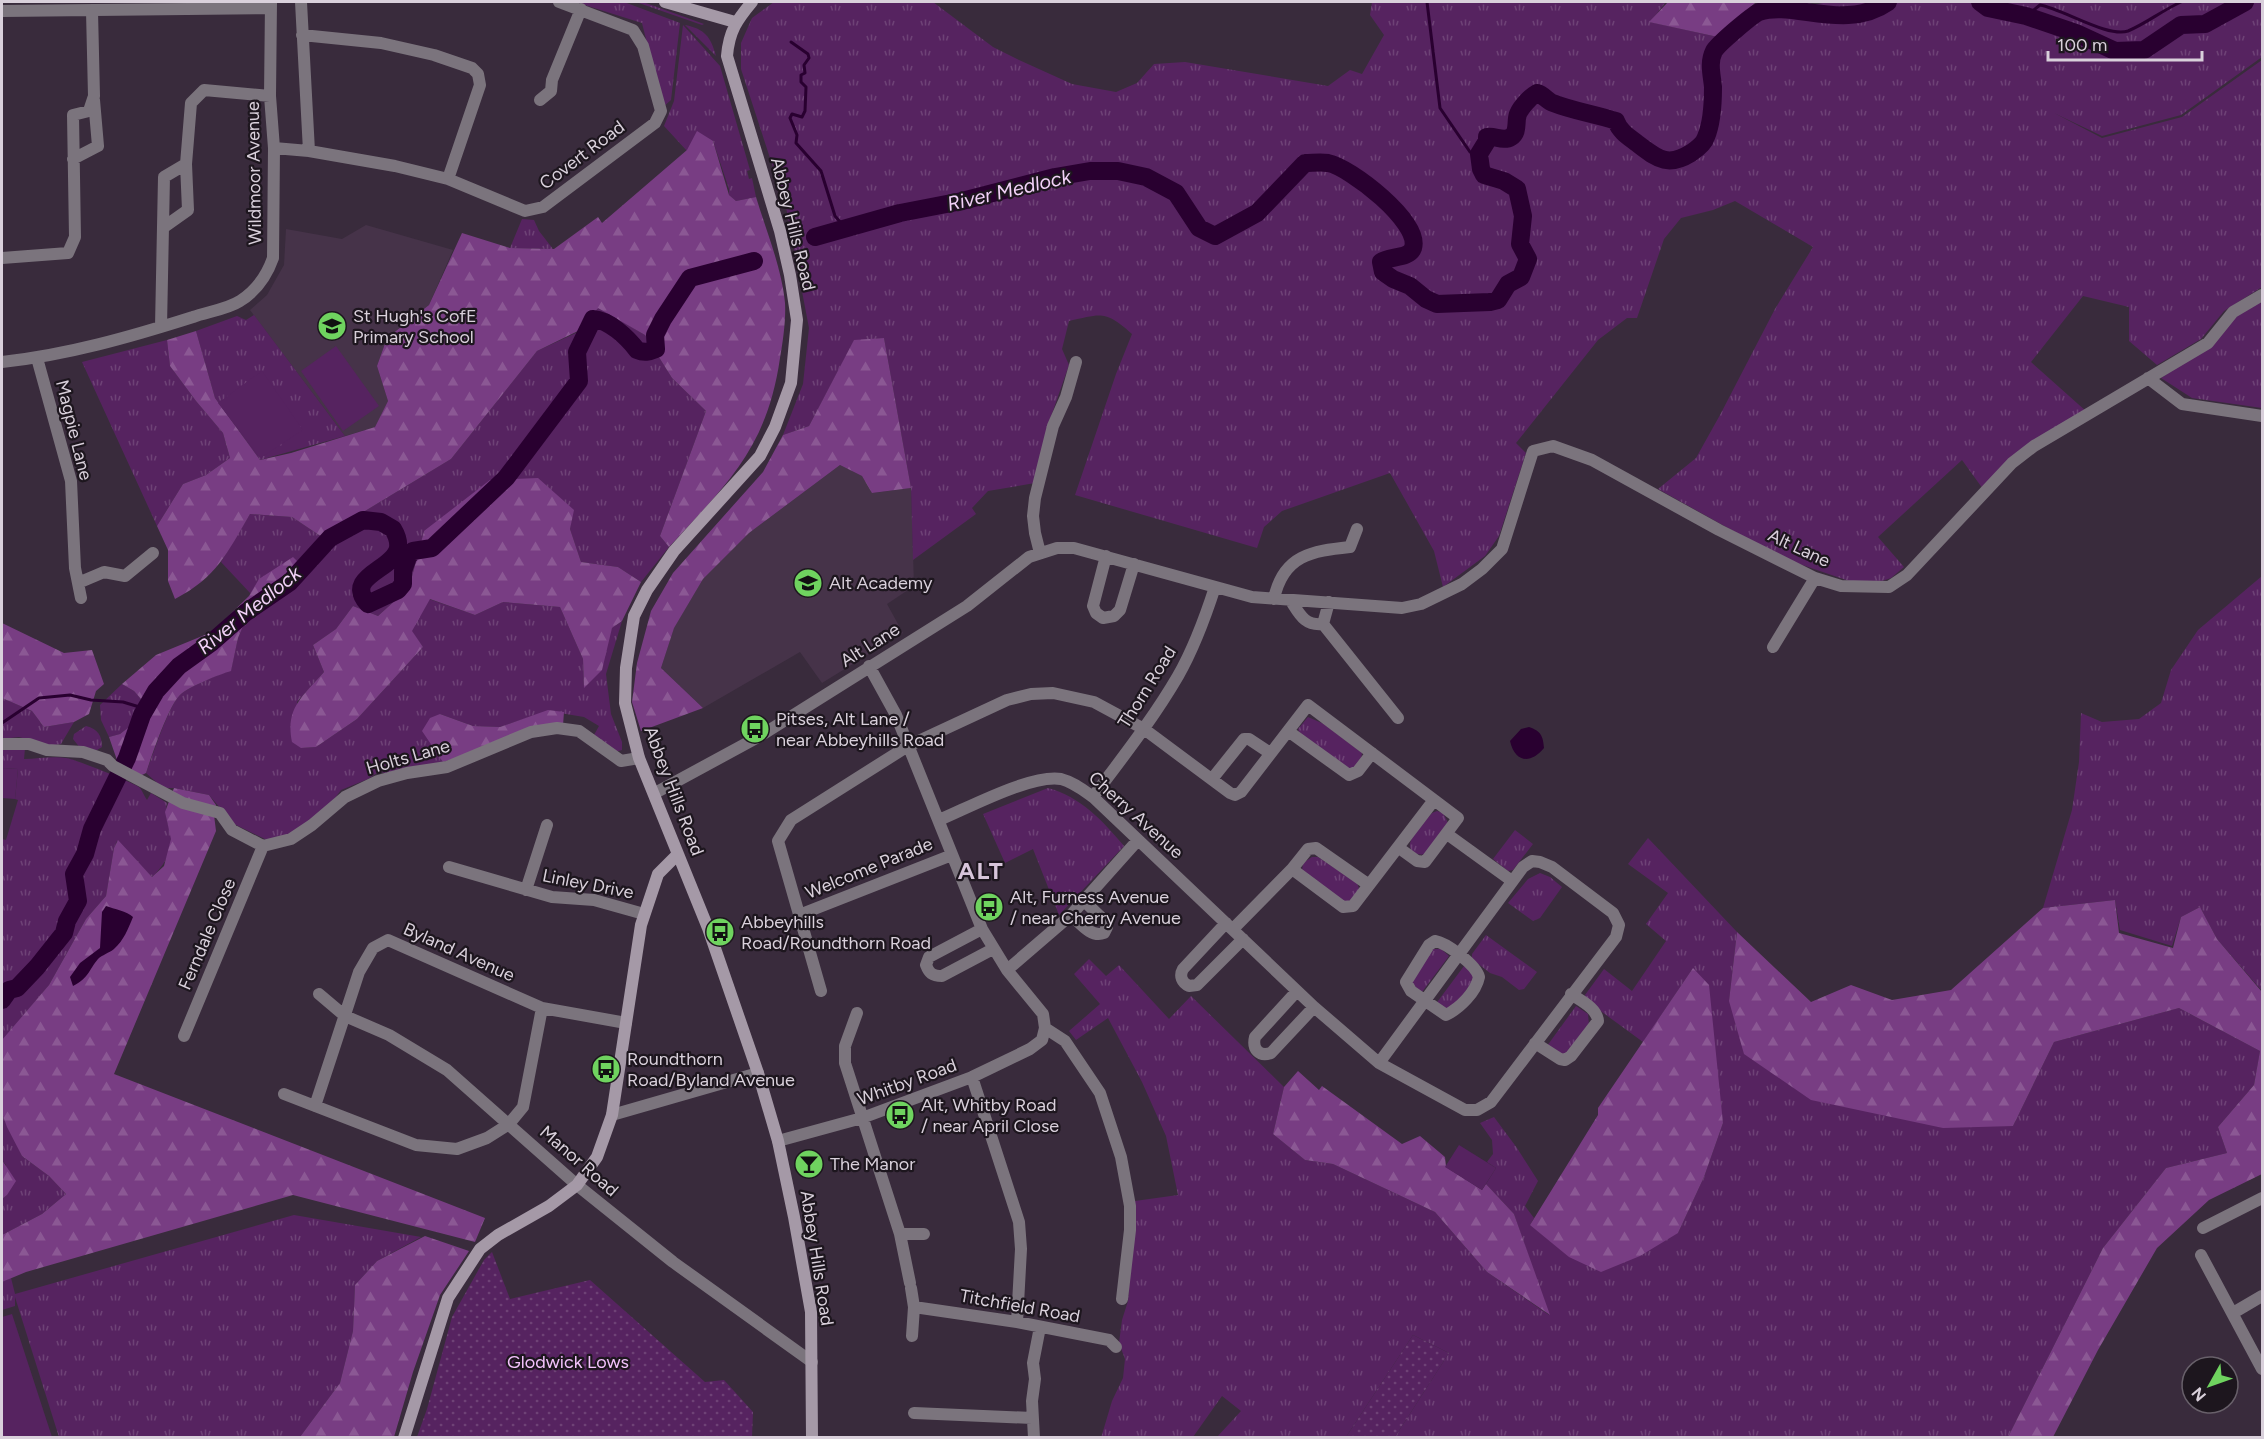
<svg xmlns="http://www.w3.org/2000/svg" width="2264" height="1439" viewBox="0 0 2264 1439" font-family="Figtree,sans-serif">
<style>
.built{fill:#463349}
.grass{fill:url(#grass-tufts)}
.forest{fill:url(#forest-firs)}
.park{fill:url(#park-dots)}
.pitch{fill:#562360}
.water{fill:#290030}
.lines{fill:none;stroke-linecap:round;stroke-linejoin:round}
.stream{stroke:#290030;stroke-width:3}
.river{stroke:#290030;stroke-width:18}
.street{stroke:#7b747d;stroke-width:12}
.secondary{stroke:#a599a7;stroke-width:12}
.labels{text-anchor:middle;dominant-baseline:central;stroke-width:4.5;stroke-linejoin:round;paint-order:stroke}
.street-label{font-size:18px;fill:#d9d0db;stroke:#1d161e}
.poi-label{font-size:18px;fill:#d9d0db;stroke:#1d161e;text-anchor:start}
.park-label{font-size:18px;fill:#f3c2fc;stroke:#1d161e}
.water-label{font-size:20px;font-style:italic;fill:#f3d2f9;stroke:#1d161e}
.district-label{font-size:24px;font-weight:bold;letter-spacing:1.5px;fill:#d7c5da;stroke:#1d161e}
</style>
<defs>
<pattern id="grass-tufts" width="24" height="20" patternUnits="userSpaceOnUse" patternTransform="scale(1.5)"><rect width="24" height="20" fill="#562360"/><path d="M3 7l-1-3M5 7V3M7 7l1-3M15 17l-1-3M17 17v-4M19 17l1-3" fill="none" stroke="#6e4276"/></pattern>
<pattern id="forest-firs" width="22" height="20" patternUnits="userSpaceOnUse" patternTransform="scale(1.5)"><rect width="22" height="20" fill="#783d83"/><path d="M5 1l3.5 6h-7zM16 11l3.5 6h-7z" fill="#8b5894"/></pattern>
<pattern id="park-dots" width="8" height="8" patternUnits="userSpaceOnUse" patternTransform="scale(1.5)"><rect width="8" height="8" fill="#562360"/><path d="M2 2h.1M6 6h.1" fill="none" stroke="#6e4276" stroke-width="1.8" stroke-linecap="round"/></pattern>
</defs>
<rect width="100%" height="100%" fill="#392b3c"/>
<!-- built -->
<path class="built" d="M366 225 453 250 429 305 387 338 377 366 388 401 375 427 345 436 250 310 267 295 284 265 286 229 342 239Z
M840 465 862 476 873 493 911 488 914 586 887 604 903 633 822 683 800 652 703 708 661 668 674 627 703 579 749 533Z"/>
<!-- grass -->
<path class="grass" d="M575 2H624L680 23 671 100 663 107 642 23Z
M636 2H643L704 24 702 25Z
M774 2H933L993 47 1019 60 1072 84 1116 92 1137 83 1154 64 1185 62 1328 86 1350 70 1362 74 1384 35 1370 15 1372 2H1666L1650 22 1718 37 1754 5 1809 6 1827 2H2262V57L2181 115 2102 136 2054 113 2102 138 2182 117 2262 60V287L2224 311 2201 339 2157 365 2129 341V307L2083 296 2031 362 2087 412 1983 489 1962 460 1878 537 1904 567 1891 578 1879 582 1849 581 1782 558 1658 489 1696 458 1720 415 1775 309 1813 247 1735 201 1713 210 1681 218 1664 239 1637 318H1627L1598 340 1516 443 1526 453 1499 536 1485 556 1443 587 1434 551 1390 473 1282 511 1264 527 1257 548 1075 495 1116 374 1132 334C1105 310 1102 314 1069 321L1062 349 1069 365 1048 425 1035 483 988 491 972 508 976 514 913 560 911 488 884 338 854 341 809 426 783 435 803 384 809 328 786 207 741 69V43L752 18Z
M683 25 720 66 750 170 747 171 749 179 752 178 756 197 736 201 729 195V189L713 141 687 151 664 126 674 101Z
M685 25C705 29 711 37 716 56Z
M522 219 534 220 539 231 553 249 510 248Z
M2260 302 2262 306V408L2192 398 2161 378 2209 346 2236 313Z
M598 307 645 335 672 378 706 411 660 536 669 547 641 582 618 567 581 562 570 529 573 510 424 531 409 588 378 616 353 606 336 629 313 645 324 672 297 702 301 748 316 747 357 719 423 647 411 631 429 599 475 615 503 602 560 607 583 659 584 687 612 628 622 621 606 674 611 714 622 742V750L615 752 594 735 599 726 584 717 548 711 500 727 473 726 440 714 443 762 388 775 380 771 368 779 341 790 329 806 289 836 267 840 234 824 209 795 174 788H163L146 773C153 755 168 707 180 695 188 687 220 674 231 670L238 638 244 624 288 589 251 594 221 562 250 514 292 517 322 537 451 459 537 351 578 332Z
M254 315 345 436 260 460 215 398 196 331 237 316 246 320Z
M167 340 170 366 196 401 223 433 230 458 206 475 183 484 157 526 82 362Z
M2262 576V991L2217 939 2200 907 2181 917 2172 946 2120 930 2115 900 2043 908 2072 810 2079 762 2081 713 2102 722 2139 719 2161 703 2171 670 2198 630Z
M122 684 134 691 141 699 138 720 120 734 109 737 101 720 100 705Z
M2 698 32 711 44 727 74 722 61 744 51 746 19 737 2 739Z
M1308 717 1324 724 1362 753C1361 762 1358 765 1350 769L1300 735 1298 729Z
M86 726C98 729 102 736 102 747L97 750 81 749 73 739 74 734Z
M2 746 25 748 24 759C37 759 53 756 66 758 75 759 137 784 140 788 143 792 144 796 147 800L151 793 167 803C164 815 168 823 171 835 173 851 163 867 152 877L117 841 114 848 106 896 86 919 49 985 3 1040 2 839 6 840 18 800 15 799 18 769 2 768Z
M1048 788C1081 797 1103 821 1124 846L1059 915 1033 849 1005 863 983 814Z
M1437 811 1443 813 1448 823 1426 854C1421 855 1417 855 1412 851 1403 841 1426 821 1432 813Z
M1515 830 1533 844 1513 870 1508 871 1493 859Z
M1648 838 1737 932 1729 1001 2013 1126 2054 1042 2179 1008 2260 1051 2254 1085 2218 1127 2227 1153 2166 1168 2103 1248 2008 1437H1395L1449 1353 1413 1335 1346 1437H1217L1241 1411 1222 1396 1193 1437 1101 1438 1112 1401 1123 1378 1125 1359 1119 1343 1122 1320 1128 1301 1135 1201 1178 1195 1166 1136 1142 1082 1108 1018 1076 1040 1069 1031 1100 1004 1074 974 1089 959 1106 976 1119 965 1169 1019 1191 996 1284 1087 1273 1134 1305 1160 1333 1164 1435 1212 1487 1272 1549 1315 1514 1214 1486 1184 1496 1168 1487 1162 1493 1154 1492 1140 1480 1123 1494 1117 1517 1148 1538 1181 1525 1206 1534 1218 1530 1225 1678 1233 1704 1177 1723 1123 1693 968 1643 1042 1587 1001 1585 995 1604 969 1632 991 1666 941 1646 924 1668 893 1628 864Z
M1312 857H1318L1357 883 1360 891 1352 901 1345 902 1302 871 1303 863Z
M1540 873 1550 877 1562 887 1540 918 1533 921 1508 903 1528 879Z
M1486 935 1537 972 1524 989 1519 990 1502 977 1490 973 1472 959V954Z
M1433 949H1441L1449 956 1422 992 1412 986V977Z
M1464 966 1470 969 1475 980 1449 1011 1435 1005Z
M1576 1006 1588 1014 1589 1025 1563 1057 1547 1046Z
M2 1113 22 1156 49 1176 66 1194 42 1214 2 1235V1199L7 1195 6 1165 2 1160Z
M294 1215 421 1237 377 1261 355 1285 353 1331 340 1383 300 1437H59L15 1297V1306L2 1310V1282L11 1278 15 1294Z"/>
<!-- forest -->
<path class="forest" d="M1668 2H1817L1807 4 1755 3 1718 37 1649 22Z
M697 131 713 141 729 195 736 201 756 197C766 230 782 269 785 303 786 320 783 341 780 358 767 448 728 483 669 547L660 536 706 411 672 378 645 335 598 308 578 331 537 351 451 459 322 537 292 517 250 514C227 553 217 577 175 599L168 581V550L157 526 183 484 206 475 230 458 223 433 196 401 170 366 167 340 196 331 215 398 260 460 291 453 375 427 388 401 377 366 387 338 429 305 462 233 510 248 554 249 598 217 602 223 687 150Z
M884 338 911 488 872 493 862 476 840 465 749 533 703 579 674 628 661 668 703 708 641 731 632 702 637 663 651 611 673 573 763 472 783 435 809 426 854 340Z
M538 478 574 510 570 529 581 562 618 567 641 582 622 621 612 628 602 670 584 688 583 659 560 607 503 602 475 615 430 599 412 631 423 647 357 719 316 747 301 748 292 742C285 708 303 696 324 672L313 645 336 629 353 606 378 616 409 588 424 531 490 480Z
M293 557 301 565 288 589 244 624 238 638 231 671C220 674 188 687 180 695 168 707 152 755 146 773L140 776 118 763 109 737 120 734 138 720 141 699 134 691 122 684 156 655 212 632 249 596 259 579Z
M2 623 64 653 92 650 104 684 96 691 89 714 74 722 44 727 32 711 2 698Z
M548 710 564 712 563 725 443 762 422 731 430 718 440 714 473 726 500 727Z
M174 788 209 795 216 805 214 815 216 831 114 1074 485 1218 475 1242 293 1195 26 1272 2 1282V1235L42 1214 66 1194 49 1176 22 1156 7 1127 2 1113V1040L49 985 86 919 106 896 114 848 118 840 152 877 164 866 171 839 165 812Z
M2115 900 2119 933 2173 948 2181 917 2200 907 2217 939 2262 992V1174L2209 1200 2157 1248 2098 1350 2053 1437H2008L2103 1248 2166 1168 2227 1153 2218 1127 2254 1085 2260 1051 2179 1008 2054 1042 2013 1126 1943 1128 1811 1100 1744 1054 1729 1001 1737 932 1811 1002 1851 985 1892 1000 1951 990 2043 908Z
M1693 968 1709 985 1723 1123 1704 1177 1678 1233 1640 1256 1601 1272 1569 1257 1530 1225 1598 1115V1108Z
M1298 1071 1319 1090 1322 1086 1402 1144 1420 1136 1445 1157 1446 1167 1482 1190 1486 1184 1514 1214 1550 1315 1487 1272 1435 1212 1333 1164 1305 1160 1273 1134 1284 1087Z
M2 1160 16 1181 7 1195 2 1199Z
M425 1236 469 1251 440 1295 413 1372 394 1437H300L340 1383 353 1331 355 1285 377 1261Z"/>
<!-- park -->
<path class="park" d="M492 1252 510 1299 590 1280 705 1382 724 1380 753 1412 752 1437H417L427 1409 452 1317 484 1260Z
M1413 1335 1449 1353 1395 1437H1346Z"/>
<!-- pitch -->
<path class="pitch" d="M336 346 379 406 343 431 301 371Z
M262 371 303 430 260 458 218 403Z
M2 768 18 769 15 799 2 798Z
M1459 1145 1496 1168 1482 1190 1445 1167Z
M12 1314 52 1437H2V1317Z"/>
<!-- water -->
<path class="water" d="M1529 727C1541 731 1543 736 1544 748 1531 764 1515 763 1510 741L1521 729Z
M106 906C114 909 127 911 133 917 128 929 124 940 114 949 109 953 102 955 98 959 88 971 89 978 73 986L70 977 80 963 100 948 102 912Z"/>
<g class="lines">
<!-- stream -->
<path class="stream" d="M1427 2 1440 108 1470 152 1479 154
M2026 16 2040 5C2063 9 2108 38 2128 31 2145 24 2163 10 2181 2
M791 42 808 54 809 58 804 65 805 73 801 75V82L806 87 805 111 802 117 792 114 790 118 797 135 796 143 821 171 835 216 841 223 847 221 853 227
M2 723 39 698 70 695 91 700 123 702 146 709"/>
<!-- river -->
<path class="river" d="M1980 2 1988 8 2026 16 2076 33 2115 51 2144 50 2181 25 2205 24 2245 2
M815 237 900 213 962 201 1055 177 1090 171H1118L1146 177 1176 193 1199 228 1215 236 1257 213 1305 163C1312 163 1321 162 1328 163 1350 167 1421 222 1413 248 1409 259 1389 256 1381 262L1383 272 1393 279 1410 286 1426 299 1437 304 1490 302 1498 300 1508 284 1521 277 1528 259 1520 244 1523 216 1517 189 1504 181 1484 175 1481 169 1479 154 1487 141V137C1494 135 1503 142 1511 137 1519 132 1515 122 1518 114 1521 107 1530 97 1537 93 1544 95 1547 101 1553 103 1573 111 1595 114 1616 121 1620 132 1629 137 1638 144 1657 158 1667 168 1691 153 1697 149 1704 144 1706 137 1712 123 1713 102 1713 87 1712 75 1708 63 1714 51 1718 44 1751 16 1759 12 1793 0 1845 32 1888 2
M2 1000 9 990 17 988 37 967 64 933 67 921 78 901 74 874 85 854 92 829 127 758 142 715 156 691 179 666 211 643 245 613 290 582 330 538 363 520 381 522 393 529C396 534 399 541 398 548 394 570 343 576 368 604L398 590 403 584V571L408 557 413 551 432 548 506 478 579 381 577 352 593 319C609 320 627 337 637 350 644 353 649 352 656 349L655 335 663 319 690 278 754 261"/>
<!-- street -->
<path class="street" d="M301 2 309 151
M2 11 271 8
M302 35 381 43 434 55 472 68 478 74 480 85 448 179
M540 100 551 91 552 80 581 9
M274 148 309 151 395 166 448 179 525 211 543 207 655 123 661 111 643 46 633 30 559 2
M73 159 98 146 94 100
M164 227 188 210 186 164
M2 258 68 253 75 237 73 115 89 111 94 96 92 11
M161 327 164 177 186 164 191 103 204 90 270 96
M37 358 71 481 75 568 81 598
M2 362C67 355 130 337 193 317 207 312 228 309 240 301 256 291 267 275 273 258L274 148 270 96 271 2
M2148 378 2182 404 2262 416
M1040 553 1035 533 1033 516 1035 498 1053 426 1066 397 1076 362
M1106 556 1093 606 1096 613 1103 618 1114 616 1120 610 1134 564
M78 583 104 572 125 576 153 553
M1274 599C1283 555 1312 551 1350 547L1357 529
M1291 601C1300 615 1305 626 1323 624L1329 602
M1323 624 1398 718
M1773 647 1815 578
M1288 731 1349 775 1358 771 1372 753
M2 744H29L47 750 83 752 107 760 113 766 183 803 220 813 232 830 263 846 291 839 312 825 345 797 378 781 407 773 447 767 531 732 557 728 579 731 621 761 639 758
M1212 779 1244 739H1249L1270 753
M655 793 760 736 967 606 1029 557 1057 548H1074L1252 597 1402 608 1421 604 1462 584 1482 569 1502 549 1533 451 1553 446 1592 460 1719 530 1815 578 1841 586 1889 587 1907 575 2012 463 2034 446 2208 343 2233 312 2262 295
M1093 797C1122 758 1153 719 1178 676 1194 648 1205 618 1215 587
M939 820C968 808 1031 774 1061 779 1073 782 1083 790 1093 797L1314 1007 1379 1063 1465 1110H1477L1491 1102 1616 937 1619 925 1613 913 1552 867 1540 862 1532 861 1523 867 1379 1063
M1447 834 1512 881
M449 867 552 897 594 900 644 914
M1292 869 1308 849 1316 848 1369 885
M526 890 547 825
M799 915 952 855
M1071 915C1080 923 1091 938 1104 933L1107 927 1105 921 1084 901
M1226 923 1183 969C1179 976 1182 983 1189 986L1197 985 1243 939
M982 929 929 957 926 965C929 973 932 976 942 976L993 949
M1233 929 1292 869 1343 907 1353 906 1434 800
M1435 941C1447 943 1476 965 1479 977 1476 992 1460 1008 1446 1015L1411 991 1406 982 1429 945Z
M1007 970 1071 915 1138 840
M821 991 778 841 791 820 908 746 1007 700 1031 694 1053 693 1094 702 1144 729 1230 793 1235 795 1241 792 1308 705 1458 818 1425 862 1417 861 1399 848
M1297 991 1255 1037C1252 1049 1259 1057 1271 1053L1314 1007
M319 994 345 1016 389 1035 447 1070 577 1185 673 1262 812 1362
M857 1013 845 1046V1063L900 1234 910 1283
M1045 1028 1065 1041 1100 1093 1121 1157 1130 1206V1230L1122 1299
M184 1036 263 846
M1535 1043 1560 1059 1565 1060 1571 1056 1598 1021C1597 1008 1581 1001 1571 994
M972 1077 1019 1222 1021 1249 1017 1322
M284 1094 416 1145 457 1149 487 1138 509 1124 523 1107 542 1008
M315 1106 359 972 373 948 388 940 542 1008 626 1023
M612 1115 758 1073
M778 1141 862 1118 972 1077 1030 1049 1042 1040 1045 1028 1043 1014 1007 970 982 929 896 715 869 666
M2203 1228 2262 1198
M900 1234H924
M2201 1255 2262 1369
M911 1288 914 1307 912 1336
M914 1307 1017 1322 1109 1340 1116 1347
M2233 1313 2262 1296
M914 1413 1032 1418
M1034 1438 1032 1401 1035 1379 1033 1363 1040 1327"/>
<!-- secondary -->
<path class="secondary" d="M665 2 735 22
M752 2C737 20 729 31 727 56L780 231 790 275 797 320 791 383 775 427 760 456 674 551 647 590 634 616 626 668 625 703 639 758 708 928 758 1073 778 1141 794 1217 811 1312 812 1438
M404 1438 448 1298 480 1249 498 1235 549 1206 577 1185 597 1157 612 1115 641 925 658 874 678 854"/>
</g>
<!-- icons -->
<defs>
<g id="school-disc" transform="scale(1.5)"><circle r="9.5" fill="#6fd35f" stroke="#1d161e"/><path d="M0-5L7-2L0 1L-7-2ZM-4 1L0 2.5L4 1V4Q0 6-4 4Z" fill="#111"/></g>
<g id="bus-disc" transform="scale(1.5)"><circle r="9.5" fill="#6fd35f" stroke="#1d161e"/><path d="M-5-6H5V4H4V6H2V4H-2V6H-4V4H-5ZM-3.5-4V0h7V-4ZM-3.5 1.2v1.5H-2V1.2ZM2 1.2v1.5H3.5V1.2Z" fill="#111"/></g>
<g id="bar-disc" transform="scale(1.5)"><circle r="9.5" fill="#6fd35f" stroke="#1d161e"/><path d="M-6-5H6L.8 .8V4.5H3.5V6h-7V4.5H-.8V.8Z" fill="#111"/></g>
</defs>
<g fill-rule="evenodd">
<use href="#school-disc" x="332" y="326"/>
<use href="#school-disc" x="808" y="583"/>
<use href="#bus-disc" x="755" y="729"/>
<use href="#bus-disc" x="989" y="907"/>
<use href="#bus-disc" x="720" y="932"/>
<use href="#bus-disc" x="606" y="1069"/>
<use href="#bus-disc" x="900" y="1115"/>
<use href="#bar-disc" x="809" y="1164"/>
</g>
<g class="labels">
<!-- street labels -->
<g class="street-label">
<text transform="translate(582 155) rotate(-37)">Covert Road</text>
<text transform="translate(254 173) rotate(-91)">Wildmoor Avenue</text>
<text transform="translate(793 224) rotate(76)">Abbey Hills Road</text>
<text transform="translate(74 430) rotate(76)">Magpie Lane</text>
<text transform="translate(1799 548) rotate(25)">Alt Lane</text>
<text transform="translate(870 645) rotate(-32)">Alt Lane</text>
<text transform="translate(1147 687) rotate(-58)">Thorn Road</text>
<text transform="translate(408 757) rotate(-16)">Holts Lane</text>
<text transform="translate(674 791) rotate(69)">Abbey Hills Road</text>
<text transform="translate(1136 815) rotate(42)">Cherry Avenue</text>
<text transform="translate(869 868) rotate(-22)">Welcome Parade</text>
<text transform="translate(588 884) rotate(11)">Linley Drive</text>
<text transform="translate(207 934) rotate(-67)">Ferndale Close</text>
<text transform="translate(459 952) rotate(24)">Byland Avenue</text>
<text transform="translate(907 1082) rotate(-20)">Whitby Road</text>
<text transform="translate(579 1161) rotate(41)">Manor Road</text>
<text transform="translate(817 1258) rotate(81)">Abbey Hills Road</text>
<text transform="translate(1020 1306) rotate(10)">Titchfield Road</text>
</g>
<!-- poi labels -->
<g class="poi-label">
<text x="353" y="316">St Hugh's CofE<tspan x="353" dy="21">Primary School</tspan></text>
<text x="829" y="583">Alt Academy</text>
<text x="776" y="719">Pitses, Alt Lane /<tspan x="776" dy="21">near Abbeyhills Road</tspan></text>
<text x="1010" y="897">Alt, Furness Avenue<tspan x="1010" dy="21">/ near Cherry Avenue</tspan></text>
<text x="741" y="922">Abbeyhills<tspan x="741" dy="21">Road/Roundthorn Road</tspan></text>
<text x="627" y="1059">Roundthorn<tspan x="627" dy="21">Road/Byland Avenue</tspan></text>
<text x="921" y="1105">Alt, Whitby Road<tspan x="921" dy="21">/ near April Close</tspan></text>
<text x="830" y="1164">The Manor</text>
</g>
<!-- park labels -->
<g class="park-label">
<text x="568" y="1362">Glodwick Lows</text>
</g>
<!-- water labels -->
<g class="water-label">
<text transform="translate(1009 190) rotate(-13)">River Medlock</text>
<text transform="translate(249 610) rotate(-39)">River Medlock</text>
</g>
<!-- district labels -->
<g class="district-label">
<text x="981" y="870">ALT</text>
</g>
</g>
<!-- border -->
<rect width="2264" height="1439" fill="none" stroke="#d9d0db" stroke-width="6"/>
<!-- north arrow -->
<g transform="translate(2210 1385) rotate(230)"><circle r="28" fill="#1d161e" stroke="#68606a" stroke-width="1.5"/>
<path d="M0-4.5L10 22L0 15L-10 22Z" fill="#6fd35f"/>
<text y="-9" font-size="16" font-weight="bold" text-anchor="middle" fill="#d9d0db">N</text>
</g>
<!-- scale -->
<path d="M2048 51v9h154v-9" fill="none" stroke="#d9d0db" stroke-width="3"/>
<text x="2057" y="51" font-size="18" fill="#d9d0db" stroke="#1d161e" stroke-width="4.5" paint-order="stroke">100 m</text>
</svg>
